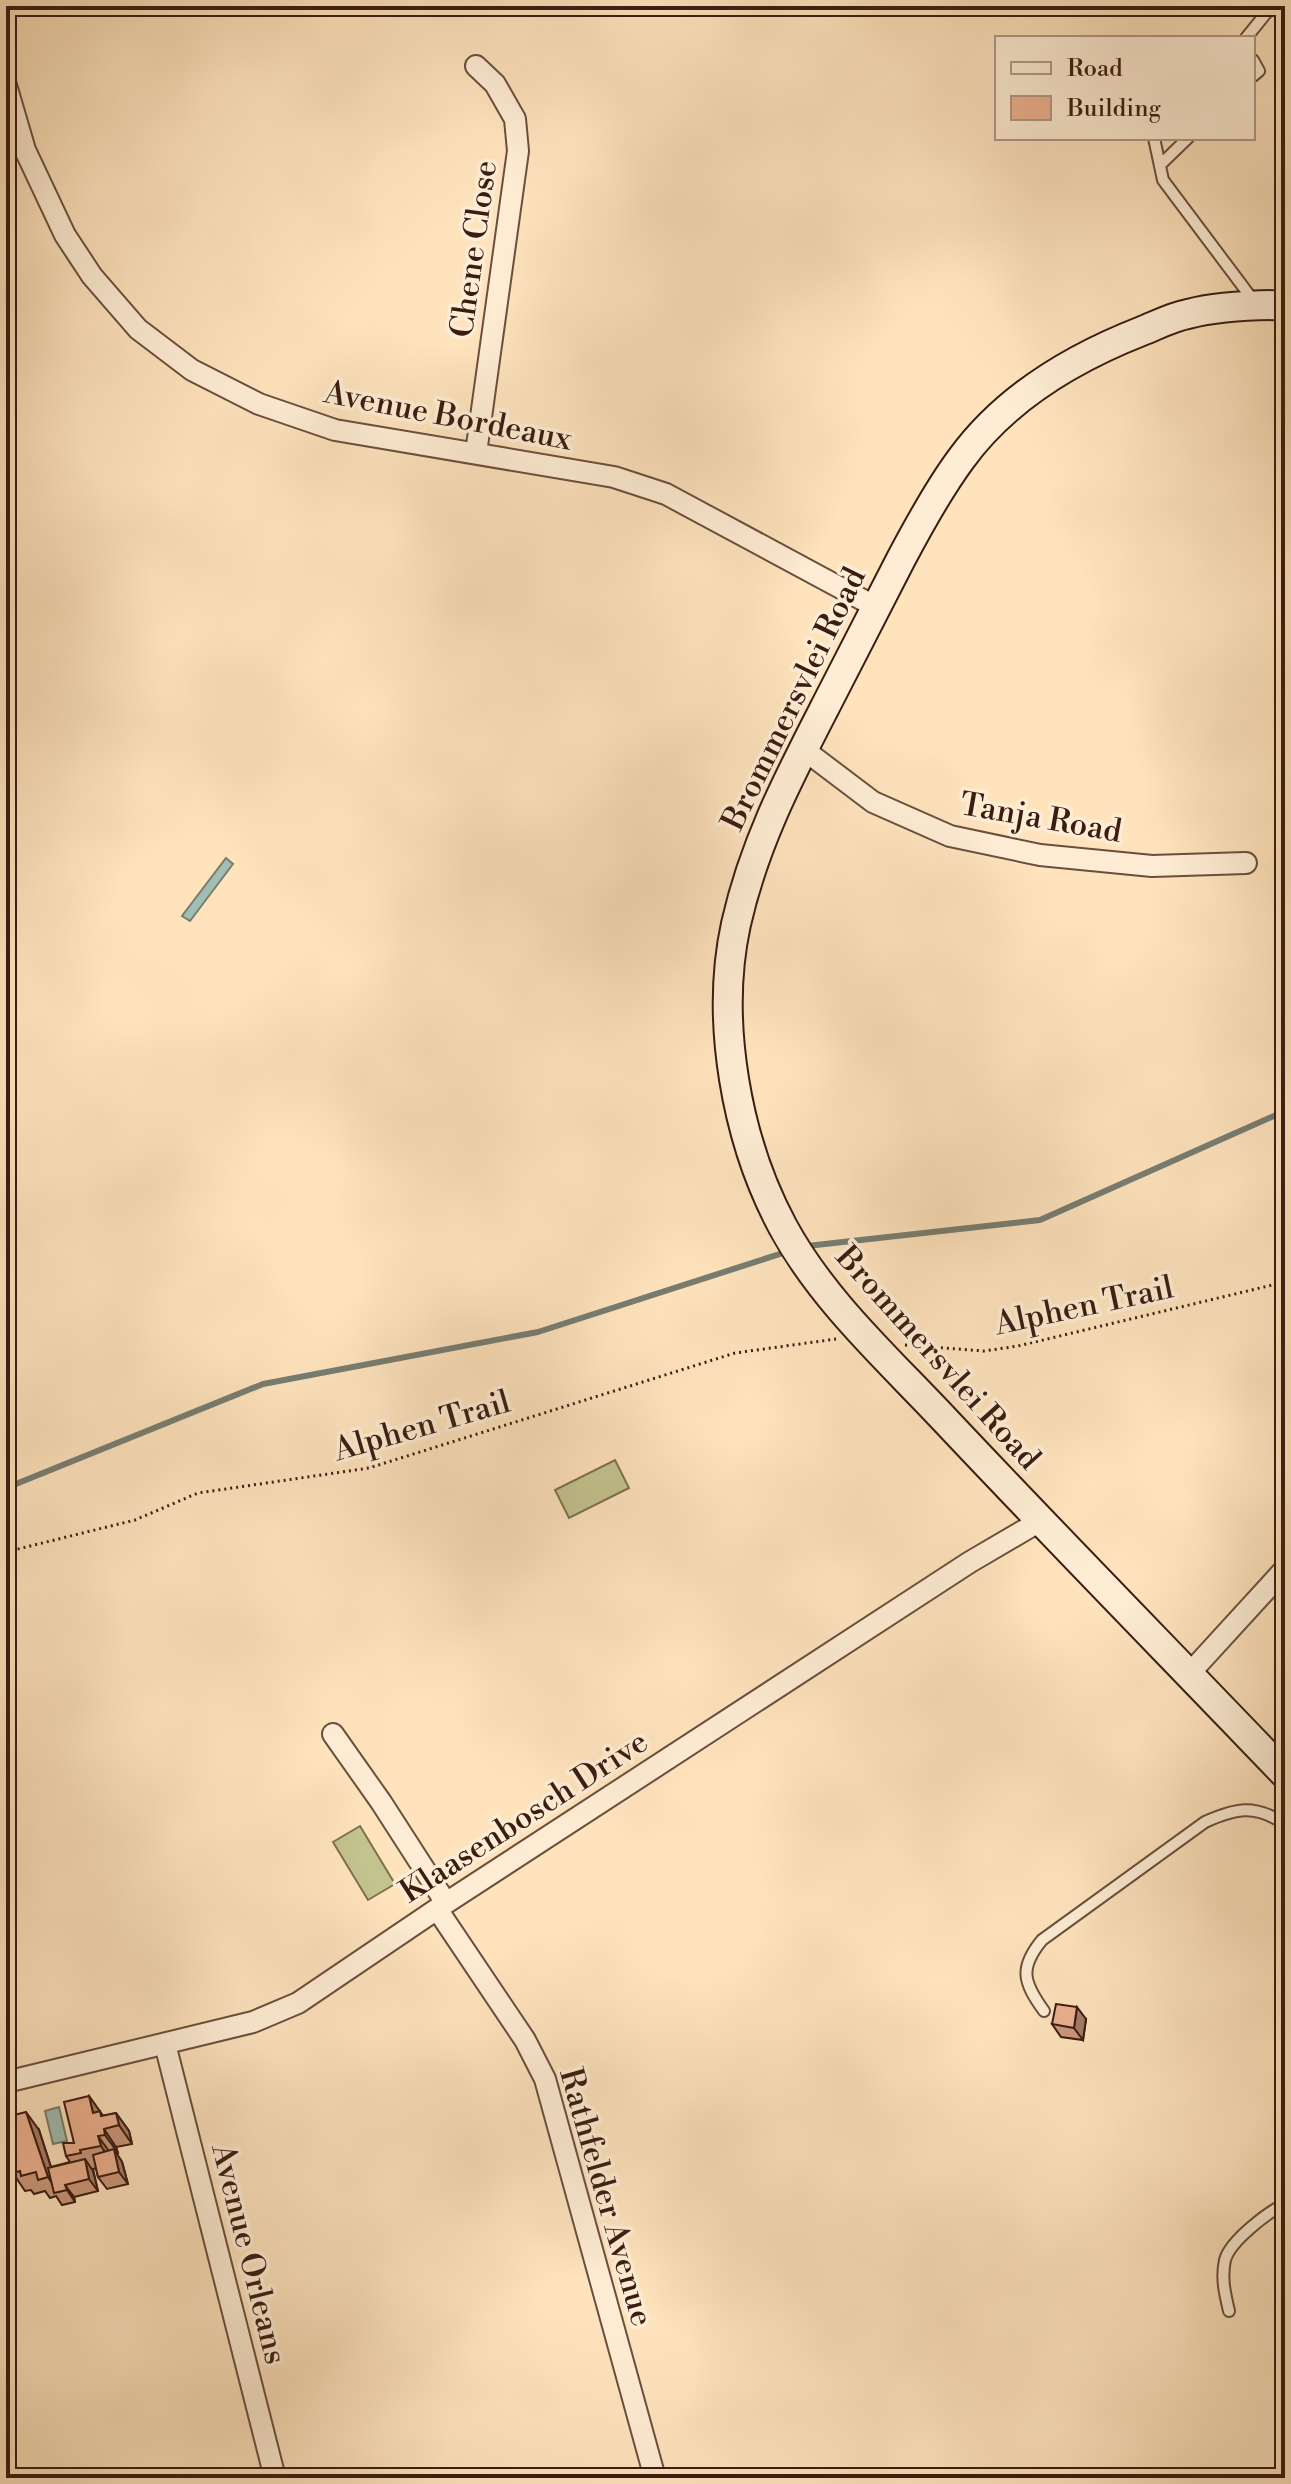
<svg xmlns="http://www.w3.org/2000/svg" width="1291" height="2484" viewBox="0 0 1291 2484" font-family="'Libre Bodoni',serif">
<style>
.green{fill:#c3c38e;stroke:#7e7050;stroke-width:2}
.water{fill:#a0beb2;stroke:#777d72;stroke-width:2}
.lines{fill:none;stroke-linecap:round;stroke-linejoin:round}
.stream{stroke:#777d72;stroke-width:6}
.lane-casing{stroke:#6b4e3d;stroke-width:14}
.street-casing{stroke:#6b4e3d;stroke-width:24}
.secondary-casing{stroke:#3a1c12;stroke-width:32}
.path{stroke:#3a1c12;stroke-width:3;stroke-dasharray:2 4;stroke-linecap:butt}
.lane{stroke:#feedd4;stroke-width:10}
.street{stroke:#feedd4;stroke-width:20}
.secondary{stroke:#feedd4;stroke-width:28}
.wall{fill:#cc987c;stroke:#3a1c12;stroke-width:2}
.shaded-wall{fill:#a67c65;stroke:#3a1c12;stroke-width:2}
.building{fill:#edb190;stroke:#3a1c12;stroke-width:2}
.labels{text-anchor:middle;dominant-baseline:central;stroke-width:7;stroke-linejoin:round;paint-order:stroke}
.street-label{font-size:32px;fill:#3a1c12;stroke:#feedd4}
</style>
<rect width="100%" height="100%" fill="#fee3bd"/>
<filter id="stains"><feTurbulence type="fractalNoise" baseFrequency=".0025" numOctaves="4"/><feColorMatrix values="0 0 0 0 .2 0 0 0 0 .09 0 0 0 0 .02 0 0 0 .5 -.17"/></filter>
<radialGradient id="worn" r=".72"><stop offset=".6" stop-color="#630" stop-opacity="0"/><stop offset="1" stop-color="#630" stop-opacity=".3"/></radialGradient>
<!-- green -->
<path class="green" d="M615 1460 629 1488 569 1518 555 1490Z
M360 1826 395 1884 368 1900 333 1842Z"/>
<!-- water -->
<path class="water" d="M226 858 233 864 190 921 182 916Z
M59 2107 67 2141 53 2144 45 2111Z"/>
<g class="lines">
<!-- stream -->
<path class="stream" d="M807 1246 1040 1220 1285 1111
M6 1488 263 1384 538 1332 786 1252"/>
<!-- lane casing -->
<g class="lane-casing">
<path id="lane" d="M1246 38 1272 6
M1253 60 1259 71 1253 76
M1154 138 1163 180 1253 300
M1160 165 1188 138
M1044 2011C1023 1982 1019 1968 1042 1940L1205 1822C1236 1808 1255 1804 1285 1824
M1229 2311C1225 2294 1221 2278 1225 2260 1230 2241 1268 2212 1285 2204"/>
</g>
<!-- street casing -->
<g class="street-casing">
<path id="street" d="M476 66 495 84 515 119 518 151 476 453
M6 85 25 150 65 235 92 276 138 329 192 370 259 404 335 430 614 477 666 494 876 607
M803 749 873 802 950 836 1040 855 1152 866 1246 863
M1189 1674 1285 1569
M333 1734 381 1802 446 1903
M437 1909 525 2040 545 2079 655 2478
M165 2044 275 2478
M6 2082 253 2022 298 2003 446 1903 970 1562 1040 1521"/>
</g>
<!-- secondary casing -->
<g class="secondary-casing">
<path id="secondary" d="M1285 305C1253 305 1219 306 1188 314 1172 317 1157 325 1142 331 1073 358 1006 397 961 459 938 490 919 525 901 559 875 609 850 658 825 707 788 779 754 844 736 924 715 1020 736 1140 783 1227 823 1301 889 1360 946 1421 1058 1540 1172 1656 1285 1774"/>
</g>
<!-- path -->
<path class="path" d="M905 1345 984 1351 1018 1346 1285 1282
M6 1552 135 1520 198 1493 369 1468 735 1353 836 1339"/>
<!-- lane -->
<use href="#lane" class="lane"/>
<!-- street -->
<use href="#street" class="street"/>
<!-- secondary -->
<use href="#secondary" class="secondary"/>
</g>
<!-- wall -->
<path class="wall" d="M1086 2019 1083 2040 1061 2037 1052 2024Z
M89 2096 103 2116 116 2113 129 2131 132 2144 116 2147 118 2153H116L122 2162 128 2184 107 2189 98 2177 96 2168 93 2169 98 2191 74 2197 75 2202 62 2205 56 2196 50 2198 45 2191 34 2194 31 2190 25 2191 13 2173 39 2130 51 2167 70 2162 66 2156 74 2143Z"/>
<!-- shaded-wall -->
<path class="shaded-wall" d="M1077 2007 1086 2019 1083 2040 1074 2028Z
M89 2096 111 2127 102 2119 105 2131 93 2113Z
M26 2112 39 2130 59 2192H58L48 2177Z
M116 2113 129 2131 132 2144 119 2125Z
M104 2129 116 2147 118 2153 105 2135Z
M98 2136 111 2154 113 2164 101 2146Z
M114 2149 122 2162 128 2184 119 2172Z
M85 2159 93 2171 98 2191 89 2179Z
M65 2185 74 2197 75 2202 67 2190Z"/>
<!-- building -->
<path class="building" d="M1056 2004 1077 2007 1074 2028 1052 2024Z
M89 2096 93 2113 100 2111 101 2116 116 2113 119 2125 104 2129 105 2135 98 2136 101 2146 80 2150 81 2153 66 2156 63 2143H74L64 2102Z
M26 2112 48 2177 38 2180 36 2172 21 2176 20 2171 13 2173 6 2145V2117Z
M114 2149 119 2172 98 2177 93 2155Z
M85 2159 89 2179 65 2185 67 2190 54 2193 48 2168Z"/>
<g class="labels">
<!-- street labels -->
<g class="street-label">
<text transform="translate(474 249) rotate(-82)">Chene Close</text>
<text transform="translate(448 416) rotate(11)">Avenue Bordeaux</text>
<text transform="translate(794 699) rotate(-64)">Brommersvlei Road</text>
<text transform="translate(1041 818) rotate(10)">Tanja Road</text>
<text transform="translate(1084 1306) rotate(-12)">Alphen Trail</text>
<text transform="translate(938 1358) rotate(48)">Brommersvlei Road</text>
<text transform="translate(422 1426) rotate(-16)">Alphen Trail</text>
<text transform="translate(524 1817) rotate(-33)">Klaasenbosch Drive</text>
<text transform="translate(606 2197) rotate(74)">Rathfelder Avenue</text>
<text transform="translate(249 2254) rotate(76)">Avenue Orleans</text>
</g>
</g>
<!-- margin -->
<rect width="1291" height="2484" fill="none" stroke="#fee3bd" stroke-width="32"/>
<rect x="8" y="8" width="1275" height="2468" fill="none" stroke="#3a1c12" stroke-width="4"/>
<rect x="16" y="16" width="1259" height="2452" fill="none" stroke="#3a1c12" stroke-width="2"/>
<!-- legend -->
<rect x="995" y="36" width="260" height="104" fill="#feedd4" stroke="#b09986" stroke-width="2"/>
<rect x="1011" y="62" width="40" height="12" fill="#feedd4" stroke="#b09986" stroke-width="2"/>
<text x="1067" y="76" font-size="24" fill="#3a1c12">Road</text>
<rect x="1011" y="96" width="40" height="24" fill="#edb190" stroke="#b09986" stroke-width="2"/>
<text x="1067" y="116" font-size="24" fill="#3a1c12">Building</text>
<rect width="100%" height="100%" filter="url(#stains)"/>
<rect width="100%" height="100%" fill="url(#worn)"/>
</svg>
